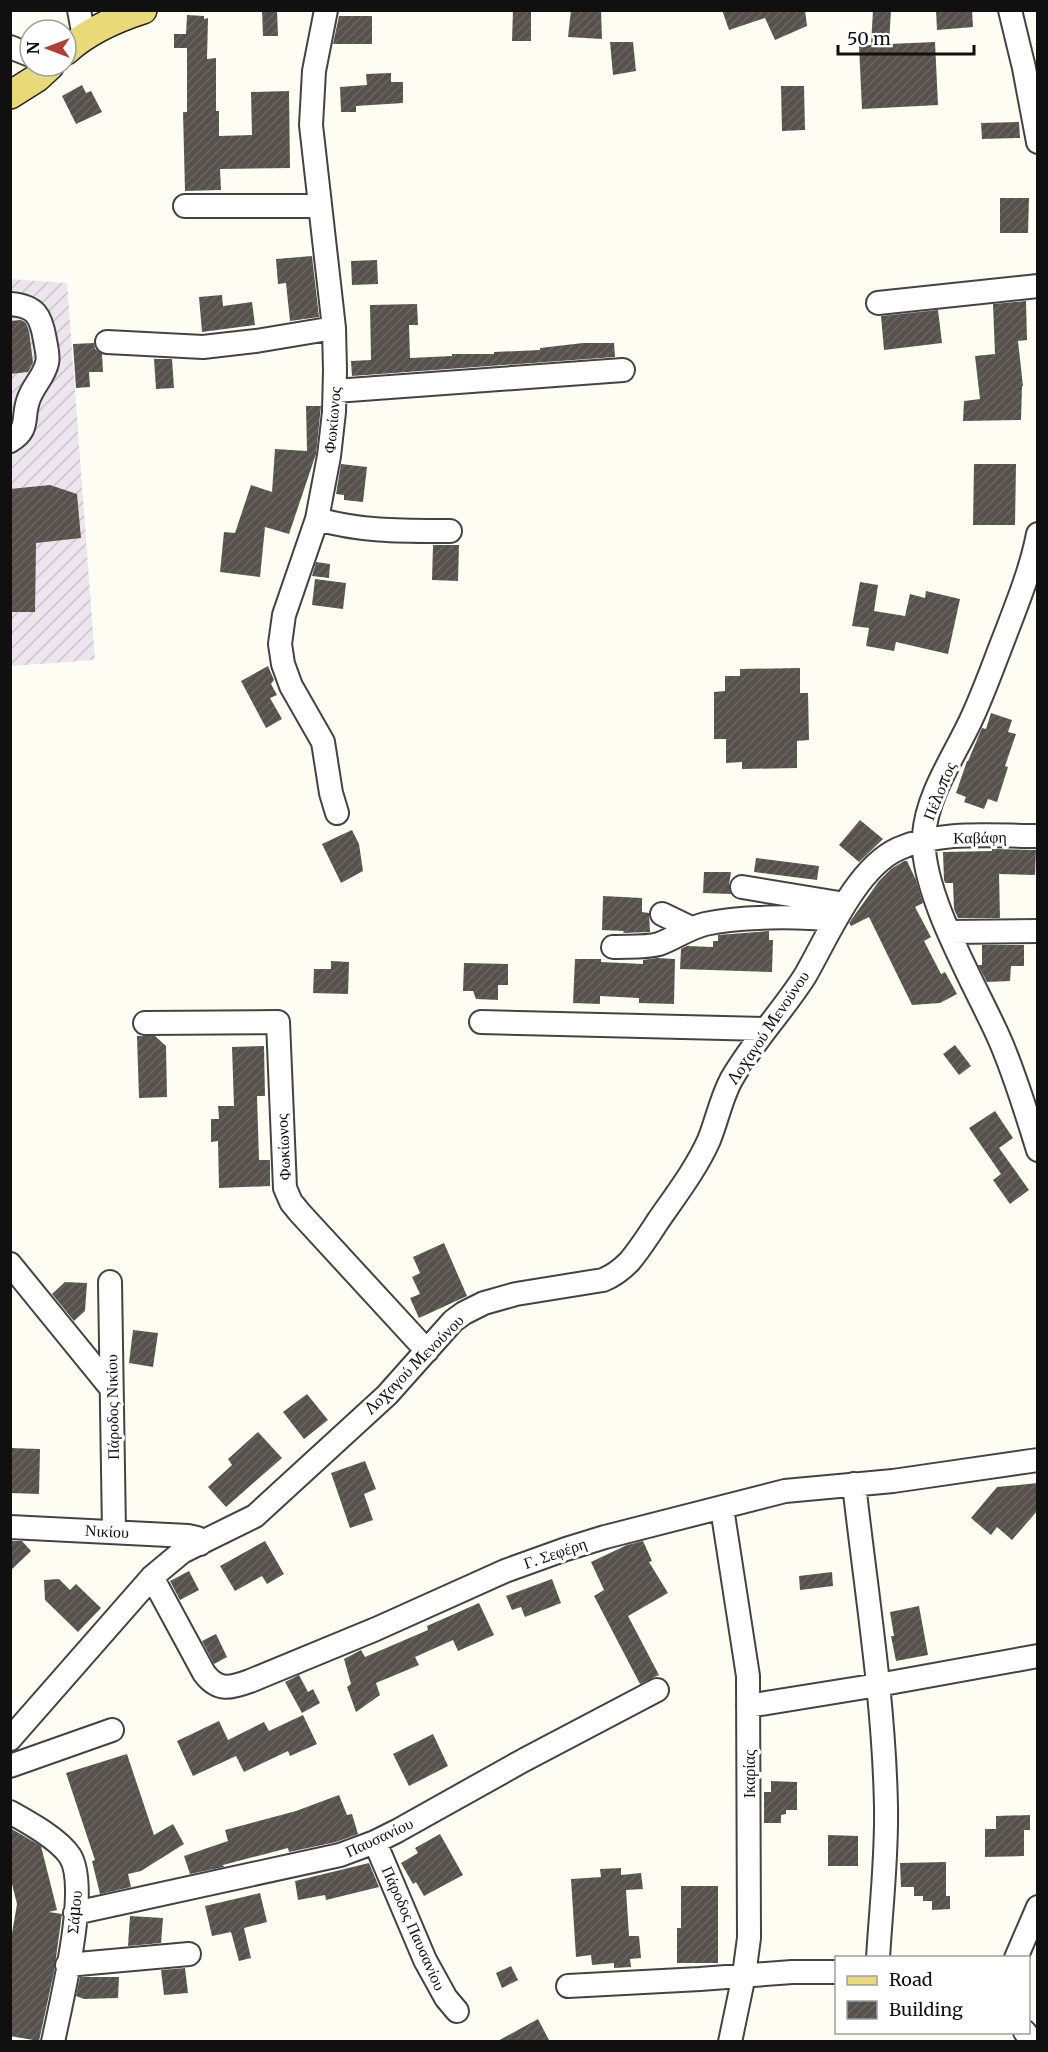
<svg xmlns="http://www.w3.org/2000/svg" width="1048" height="2052" viewBox="0 0 1048 2052" font-family="Merriweather,serif">
<style>
.industrial{fill:url(#industrial-furrows)}
.building{fill:url(#building-hatch)}
.lines{fill:none;stroke-linecap:round;stroke-linejoin:round}
.minor-casing{stroke:#434343;stroke-width:26}
.major-casing{stroke:#212121;stroke-width:30}
.minor{stroke:#fff;stroke-width:22}
.major{stroke:#e9d978;stroke-width:27}
.labels{text-anchor:middle;dominant-baseline:central;stroke-width:6;stroke-linejoin:round;paint-order:stroke}
.street-label{font-size:16px;fill:#101010;stroke:#fff}
</style>
<defs>
<pattern id="industrial-furrows" width="10" height="10" patternUnits="userSpaceOnUse" patternTransform="scale(1.5)"><rect width="10" height="10" fill="#ede5ed"/><path d="M-1 1l2-2M0 10L10 0M9 11l2-2" fill="none" stroke="#cac3ca"/></pattern>
<pattern id="building-hatch" width="6" height="6" patternUnits="userSpaceOnUse" patternTransform="scale(1.5)"><rect width="6" height="6" fill="#57524d"/><path d="M-1 1l2-2M0 6l6-6M5 7l2-2" fill="none" stroke="#6a6662"/></pattern>
</defs>
<rect width="100%" height="100%" fill="#fefdf4"/>
<!-- industrial -->
<path class="industrial" d="M11 279 67 283 95 660 11 666Z"/>
<!-- building -->
<path class="building" d="M262 10H277L278 36H263Z
M513 10H531V41H512Z
M571 10H601L602 39 568 37Z
M722 10H805L807 26 775 40 765 18 729 30Z
M873 10H891L889 44 935 42 938 105 862 109 859 46 871 45Z
M936 10H972L973 27 937 30Z
M187 15 204 16V19L208 18 207 59 216 58V111H219V136L252 135 251 92 289 91 290 168 220 169 221 190 185 191 183 112H187V48H174V34H186Z
M339 16H372V44H333Z
M610 42H633L636 71 613 75Z
M391 73V82H403V103L356 106V112H341L340 87 367 85 366 74Z
M82 85 86 93 91 91 102 112 76 124 62 96Z
M781 86H804L805 130 782 131Z
M1019 122 1020 138 982 139 981 123Z
M1000 198H1029L1028 233H1000Z
M312 256 319 317 290 321 286 283 278 284 276 259Z
M377 260 378 284 352 285 351 261Z
M222 295 223 306 252 302 255 325 202 332 199 297Z
M1026 301 1027 340 1018 341 1023 386H1022L1021 420 963 421 964 401 980 399 975 356 995 354 993 304Z
M417 304 418 325H409L410 358 452 356V354H494V352L540 350V348L583 343H614L615 357 352 376 351 361 371 360 370 305Z
M938 310 942 343 884 350 881 316Z
M21 320 26 323 29 331 33 363 28 372 10 374V321Z
M94 343 95 349 102 354 103 372H89L90 387 76 388 73 344Z
M154 359H172L174 388 156 389Z
M306 406H321L316 454 289 534 265 527 260 577 220 572 224 532 235 533 251 485 272 492 275 449 307 451Z
M341 464 367 467 363 502 344 500V495L336 494Z
M974 464H1016L1015 525H973Z
M50 485 77 494 81 538 36 543 35 612H10V489Z
M433 545H459L458 581 432 580Z
M316 562 330 564 329 578 312 576Z
M315 579 346 583 343 609 312 605Z
M860 582 878 585 874 611 905 616 910 594 925 598 926 591 960 599 948 654 896 642 894 651 866 646 869 628 852 626Z
M268 666 274 680 271 684 277 695 270 698 282 719 266 728 241 681Z
M800 668V693H808L809 740 797 741V768L742 769V762L726 763V739H714V692L725 691V676H740V669Z
M991 713 1012 720 1008 732 1016 734 1005 766 1008 767 997 802 988 799 984 809 964 802 966 797 956 793 967 761H968L982 728 986 729Z
M860 820 883 839 859 862 839 845Z
M352 830 359 844 363 871 341 883 322 844Z
M992 849 1036 850 1035 875 999 874 1000 918H958L954 909 953 883H945L944 880 943 852 992 851Z
M756 858 819 866 817 880 754 872Z
M904 861H907L916 880 923 903 915 907 931 937 924 941 941 974 945 972 957 994 940 1003 912 1005 869 917 851 926 849 923 879 881 891 869Z
M704 872H731L729 885 731 894 703 893Z
M603 896 642 898V912L649 913 650 932 623 933 624 931 602 930Z
M769 931V940H773L772 972 680 969 681 949 687 946 713 947V941H718V935Z
M982 945H1024V966H1011L1010 981 987 982 978 965H982Z
M657 958 675 959 674 1004 639 1003V998L600 996V1004L573 1003 575 959H601V962L643 964V960Z
M331 961 349 962 348 994 313 993 314 969H331Z
M464 963 508 964V985H498V1000L476 999 473 991H463Z
M137 1036H155L166 1046 167 1097 139 1098Z
M955 1045 971 1066 959 1075 943 1054Z
M264 1046 265 1096H257L259 1160H270V1186L219 1188 218 1141 211 1142V1119H219L218 1106H234L232 1047Z
M995 1111 1013 1138 999 1148 1029 1190 1010 1204 993 1180 1001 1174 969 1128Z
M444 1243 467 1296 419 1318 410 1298 420 1294 412 1277 420 1273 413 1257Z
M65 1282 87 1283 85 1311 74 1321 52 1294Z
M133 1330 158 1333 153 1367 129 1363Z
M307 1394 328 1420 304 1439 283 1412Z
M258 1432 282 1458 226 1507 208 1487 232 1465 228 1459Z
M10 1448 40 1449 39 1494 10 1493Z
M365 1461 376 1489 364 1494 373 1520 350 1528 331 1473Z
M1038 1483V1510L1012 1540 997 1527 991 1535 971 1518 997 1487Z
M10 1541H22L31 1551 10 1571Z
M265 1541 284 1574 267 1584 262 1576 235 1591 220 1566Z
M643 1541 652 1561 649 1562 668 1593 628 1616 659 1675 640 1684 594 1596 604 1590 591 1562 627 1545Z
M189 1571 199 1590 180 1600 170 1581Z
M832 1572 833 1586 800 1590 799 1576Z
M59 1579 70 1590 76 1584 101 1608 78 1632 45 1600 44 1580Z
M552 1579 561 1603 525 1617 521 1607 512 1610 506 1596Z
M479 1603 494 1635 458 1651 453 1640 415 1657 419 1665 376 1683 380 1695 356 1712 347 1687 351 1684 344 1659 361 1650 365 1657 428 1630 427 1626Z
M919 1606 928 1655 896 1661 891 1636H894L890 1612Z
M216 1634 227 1657 214 1664 202 1641Z
M299 1675 308 1692 313 1689 320 1703 302 1713 285 1682Z
M303 1715 317 1744 290 1756 288 1751 244 1772 236 1756 193 1776 177 1741 219 1721 228 1740 264 1722 269 1731Z
M433 1734 448 1766 409 1786 393 1754Z
M127 1754 154 1835 173 1824 184 1844 141 1871 128 1874 131 1887 100 1894 92 1861 95 1860 66 1773Z
M771 1781 797 1782V1810H786V1814L781 1815V1823H764V1792H771Z
M339 1795 347 1815 352 1814 358 1834 336 1842 289 1852 288 1848 223 1865 224 1867 190 1874 184 1856 228 1841 225 1830 296 1811Z
M1030 1815V1830H1024V1856L985 1857V1829H996V1816Z
M10 1828 41 1846 57 1910 49 1912 62 1914 54 1972 39 2041 10 2036V1945L17 1904 10 1876Z
M440 1834 463 1875 424 1896 416 1882 413 1884 401 1863 418 1853 415 1848Z
M828 1835 858 1836V1866H828Z
M946 1862V1896H950V1909L932 1910V1901H923V1896H914V1887H901L900 1863Z
M369 1863 379 1887 326 1900 325 1895 298 1900 295 1881Z
M621 1868V1875L641 1873 643 1889 626 1890 629 1936H639L641 1958 630 1959 631 1967 614 1968V1963L592 1965 591 1955 576 1957 571 1879 601 1877 600 1869Z
M681 1886H718V1963H677V1928H681Z
M260 1893 267 1922 244 1928 251 1958 239 1961 231 1932 212 1936 205 1906Z
M130 1916 163 1918 161 1943 128 1946Z
M511 1966 518 1980 502 1988 496 1973Z
M185 1968 188 1993 164 1995 161 1970Z
M80 1977H119L118 1998 84 1999 76 1996Z
M538 2019 550 2042H496Z"/>
<g class="lines">
<!-- minor casing -->
<g class="minor-casing">
<path id="minor" d="M79 10 84 37
M326 10 314 71 311 125 334 328 335 370 334 412 329 456 317 519 284 615 280 644 283 664 291 686 323 742 331 793 337 813
M1010 10 1024 68 1038 142
M10 47 30 55
M185 206H319
M878 303 1038 286
M10 304C36 306 41 316 45 340 46 347 49 356 47 363 44 377 32 387 28 401 22 419 30 429 10 441
M107 342 203 347 256 341 334 328
M335 391 623 370
M317 519C363 532 403 531 450 531
M1038 534C1031 570 1017 604 1004 638 993 666 983 695 970 722 953 758 927 795 924 835 919 891 976 986 999 1038 1015 1074 1026 1112 1038 1150
M742 887 845 904
M662 914 691 928
M950 932 1038 931
M613 947C627 946 645 948 659 944 675 938 689 928 705 924 740 916 799 916 835 920
M481 1022 765 1029
M145 1023 278 1022 285 1188 291 1202 300 1213 427 1351
M10 1264 111 1388
M110 1282 114 1531
M854 1484C866 1591 884 1699 886 1807 887 1857 881 1908 878 1958
M722 1508 748 1676 749 1938 744 1975 730 2042
M10 1527 188 1536 197 1538 200 1544
M152 1577 204 1673C218 1692 231 1688 250 1681L376 1629 505 1571 566 1549 605 1537 785 1491 893 1481 1038 1460
M748 1706 878 1685 1038 1656
M10 1739 152 1577 182 1552 255 1516 387 1395 453 1321 464 1313 484 1303 516 1294 603 1280C613 1276 621 1270 629 1262 640 1249 649 1235 658 1221 676 1195 696 1169 709 1140 717 1120 721 1099 731 1080 752 1043 782 1012 805 976 827 938 856 868 898 849 940 830 993 836 1038 836
M10 1766 112 1730
M10 1812C28 1822 59 1839 70 1856 90 1888 61 2002 53 2042
M375 1842 425 1960 446 1998 457 2011
M75 1913 340 1855 375 1842 397 1831 524 1760 657 1690
M1016 1958 1038 1907
M67 1965 189 1954
M568 1986 700 1979 792 1972H836
M1025 2032 1033 2042"/>
</g>
<!-- major casing -->
<g class="major-casing">
<path id="major" d="M66 51C88 31 115 19 143 10
M10 95 37 78 50 66"/>
</g>
<!-- minor -->
<use href="#minor" class="minor"/>
<!-- major -->
<use href="#major" class="major"/>
</g>
<g class="labels">
<!-- street labels -->
<g class="street-label">
<text transform="translate(332 420) rotate(-85)">Φωκίωνος</text>
<text transform="translate(939 791) rotate(-68)">Πέλοπος</text>
<text transform="translate(980 837) rotate(-1)">Καβάφη</text>
<text transform="translate(768 1027) rotate(-56)">Λοχαγού Μενούνου</text>
<text transform="translate(283 1147) rotate(-93)">Φωκίωνος</text>
<text transform="translate(414 1364) rotate(-45)">Λοχαγού Μενούνου</text>
<text transform="translate(112 1407) rotate(-91)">Πάροδος Νικίου</text>
<text transform="translate(107 1531) rotate(3)">Νικίου</text>
<text transform="translate(555 1553) rotate(-19)">Γ. Σεφέρη</text>
<text transform="translate(749 1774) rotate(-90)">Ικαρίας</text>
<text transform="translate(379 1837) rotate(-25)">Παυσανίου</text>
<text transform="translate(74 1912) rotate(-85)">Σάμου</text>
<text transform="translate(414 1928) rotate(66)">Πάροδος Παυσανίου</text>
</g>
</g>
<!-- border -->
<rect width="1048" height="2052" fill="none" stroke="#101010" stroke-width="24"/>
<!-- legend -->
<rect x="835" y="1956" width="195" height="78" fill="#ffffff" stroke="#9f9f9f" stroke-width="1.5"/>
<rect x="847" y="1976" width="30" height="9" fill="#e9d978" stroke="#9f9f9f" stroke-width="1.5"/>
<text x="889" y="1986" font-size="18" fill="#101010">Road</text>
<rect x="847" y="2001" width="30" height="18" fill="url(#building-hatch)" stroke="#9f9f9f" stroke-width="1.5"/>
<text x="889" y="2016" font-size="18" fill="#101010">Building</text>
<!-- north arrow -->
<g transform="translate(48 48) rotate(270)"><circle r="28" fill="#ffffff" stroke="#9f9f9f" stroke-width="1.5"/>
<path d="M0-4.5L10 22L0 15L-10 22Z" fill="#b03d37"/>
<text y="-9" font-size="16" font-weight="bold" text-anchor="middle" fill="#101010">N</text>
</g>
<!-- scale -->
<path d="M838 45v9h136v-9" fill="none" stroke="#101010" stroke-width="3"/>
<text x="847" y="45" font-size="18" fill="#101010" stroke="#ffffff" stroke-width="4.5" paint-order="stroke">50 m</text>
</svg>
